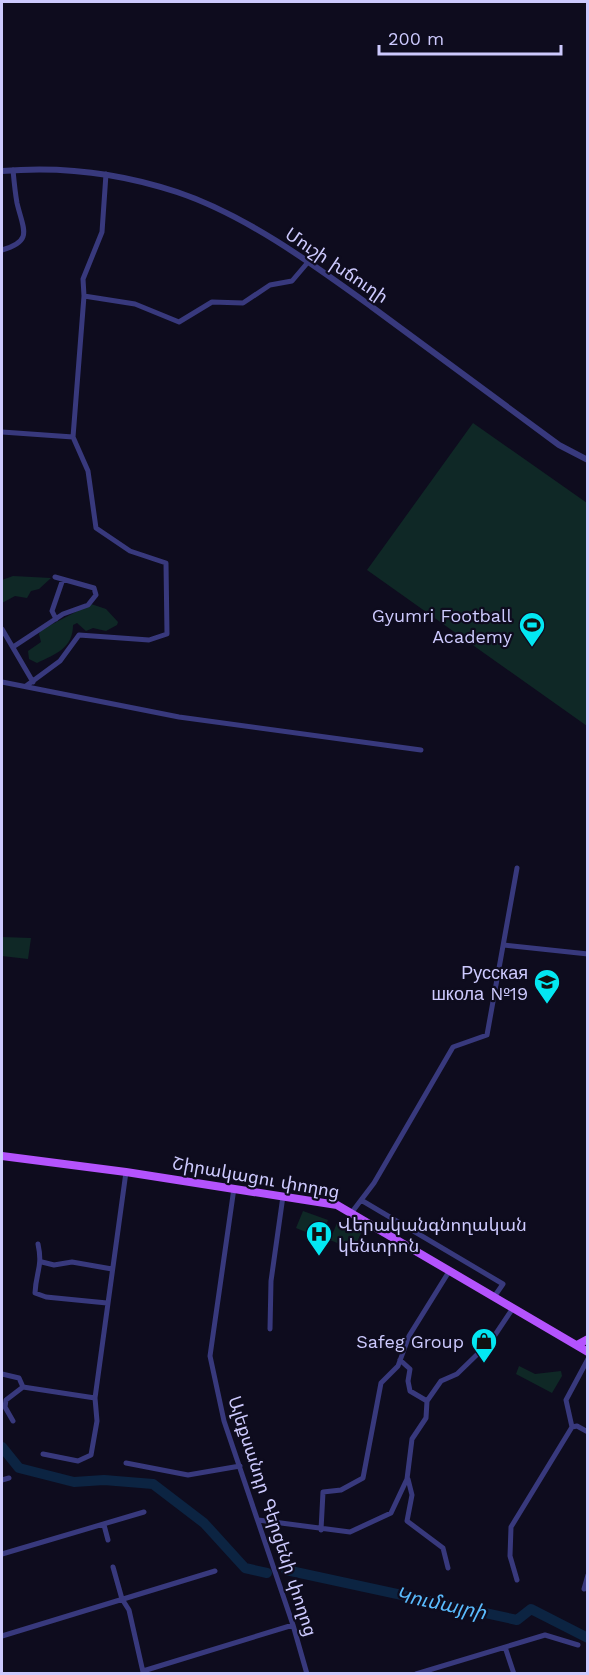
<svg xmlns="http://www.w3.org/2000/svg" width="589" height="1675" viewBox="0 0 589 1675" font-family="'Work Sans','Noto Sans Armenian',sans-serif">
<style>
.green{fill:#0f2826}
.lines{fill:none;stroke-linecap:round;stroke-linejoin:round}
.river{stroke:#0c2442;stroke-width:10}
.minor{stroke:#38397d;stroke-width:5}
.tertiary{stroke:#38397d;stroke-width:6}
.primary{stroke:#b453fd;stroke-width:8}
.labels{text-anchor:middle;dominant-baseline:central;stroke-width:4.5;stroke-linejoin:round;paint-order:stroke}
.street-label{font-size:18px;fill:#cdcafe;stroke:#0e0c1e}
.poi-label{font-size:18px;fill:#cdcafe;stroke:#0e0c1e;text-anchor:end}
.water-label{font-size:20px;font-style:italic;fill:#5abbfd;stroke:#0e0c1e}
</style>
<rect width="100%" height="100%" fill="#0e0c1e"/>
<!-- green -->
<path class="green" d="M473 423 587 503V726L367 570Z
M13 576 51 578 39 589 31 591 27 598 15 596 2 603V580Z
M91 604 106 609 118 622 117 625 106 631 93 628 86 631 77 623 73 625C73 648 56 654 37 663L29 659 28 651 41 642 39 634 41 630Z
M2 937 31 938 28 959 2 956Z
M303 1211 328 1220 321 1238 296 1228Z
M337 1223 361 1233 354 1250 330 1240Z
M519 1366 535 1374 561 1371 562 1376 552 1393 516 1374Z"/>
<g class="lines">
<!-- river -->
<path class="river" d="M2 1447 19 1468 74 1482 104 1480 153 1484 204 1523 245 1568 267 1573
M286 1570 517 1620 531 1609 588 1638"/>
<!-- minor -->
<path class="minor" d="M2 250C34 241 23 229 17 203 15 192 14 181 13 170
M84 296 135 304 179 322 212 302 243 303 270 285 292 281 309 261
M2 432 73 437 84 296 83 279 102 232 106 174
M56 619 52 611 63 579
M2 629 33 682
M13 647 63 614 88 605 96 595 94 588 55 577
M2 682 179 717 421 750
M26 686 60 661 79 635 149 640 167 634 166 563 130 551 96 528 88 471 73 437
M504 945 588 954
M234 1188 210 1356 224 1421 293 1625 307 1674
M361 1200 503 1284 494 1297
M352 1212 374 1183 453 1047 487 1035 517 868
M38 1244C43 1267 36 1271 35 1293L46 1297 107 1303
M42 1262 54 1265 72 1262 112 1269
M270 1329 271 1281 283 1196
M400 1360 410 1369 408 1381 410 1391 427 1401
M2 1374 19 1378 23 1387 95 1398 126 1172
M13 1421 5 1407 6 1400 23 1387
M572 1427 566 1400 588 1359
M572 1427 577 1426 588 1432
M43 1454 78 1461 91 1455 97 1421 95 1398
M126 1463 188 1475 240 1466
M408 1479 412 1495 407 1521 443 1548 448 1568
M2 1480 9 1478
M258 1520 350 1532 391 1513 407 1479 412 1439 426 1418 427 1401 441 1381 457 1374 491 1341 513 1308
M104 1525 108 1540
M321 1530 323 1492 341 1490 363 1478 381 1383 398 1366 409 1336 450 1270
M2 1554 144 1512
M113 1567 122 1599 129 1610 143 1672
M517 1580 510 1556 511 1527 572 1427
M584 1589 588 1575
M2 1636 215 1571
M505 1647 514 1674
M143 1671 293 1625
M416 1674 545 1635 578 1645"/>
<!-- tertiary -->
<path class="tertiary" d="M2 171C61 166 120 173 177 192 246 215 314 265 372 307 435 353 497 399 559 445L588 460"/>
<!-- primary -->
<path class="primary" d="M2 1156 126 1172 337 1205 588 1352
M577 1345 588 1339"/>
</g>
<!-- icons -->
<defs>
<g id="stadium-pin" transform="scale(1.35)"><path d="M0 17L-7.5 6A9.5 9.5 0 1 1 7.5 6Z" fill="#03e7f2" stroke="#0e0c1e"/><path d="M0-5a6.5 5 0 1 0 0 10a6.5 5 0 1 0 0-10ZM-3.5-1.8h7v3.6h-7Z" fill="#111"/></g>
<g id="school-pin" transform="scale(1.35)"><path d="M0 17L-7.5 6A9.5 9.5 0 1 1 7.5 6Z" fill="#03e7f2" stroke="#0e0c1e"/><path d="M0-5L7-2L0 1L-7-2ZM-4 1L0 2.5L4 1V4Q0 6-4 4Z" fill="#111"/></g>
<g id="hospital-pin" transform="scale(1.35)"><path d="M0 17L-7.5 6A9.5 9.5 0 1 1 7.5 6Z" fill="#03e7f2" stroke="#0e0c1e"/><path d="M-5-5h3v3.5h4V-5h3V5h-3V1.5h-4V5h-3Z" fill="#111"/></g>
<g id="shop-pin" transform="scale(1.35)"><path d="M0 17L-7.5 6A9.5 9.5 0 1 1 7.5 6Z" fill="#03e7f2" stroke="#0e0c1e"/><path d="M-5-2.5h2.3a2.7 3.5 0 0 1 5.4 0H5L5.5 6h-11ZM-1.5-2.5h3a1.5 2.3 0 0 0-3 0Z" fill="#111"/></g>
</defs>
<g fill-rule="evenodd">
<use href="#stadium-pin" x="532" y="625"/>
<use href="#school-pin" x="547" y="982"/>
<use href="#hospital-pin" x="319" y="1234"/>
<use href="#shop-pin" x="484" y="1341"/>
</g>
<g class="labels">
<!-- street labels -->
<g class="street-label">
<text transform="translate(337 265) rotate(34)">Մուշի խճուղի</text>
<text transform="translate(256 1177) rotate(10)">Շիրակացու փողոց</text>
<text transform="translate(273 1516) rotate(72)">Ալեքսանդր Գերցենի փողոց</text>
</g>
<!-- poi labels -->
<g class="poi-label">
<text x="512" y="615">Gyumri Football<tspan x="512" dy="21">Academy</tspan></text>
<text x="528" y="972">Русская<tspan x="528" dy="21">школа №19</tspan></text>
<text x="338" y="1224" text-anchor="start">Վերականգնողական<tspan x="338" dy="21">կենտրոն</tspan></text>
<text x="464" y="1341">Safeg Group</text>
</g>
<!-- water labels -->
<g class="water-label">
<text transform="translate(441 1603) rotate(12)">Կումայրի</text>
</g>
</g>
<!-- border -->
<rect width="589" height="1675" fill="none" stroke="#cdcafe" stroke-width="6"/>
<!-- scale -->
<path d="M379 45v9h182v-9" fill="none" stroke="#cdcafe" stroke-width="3"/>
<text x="388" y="45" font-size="18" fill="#cdcafe" stroke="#0e0c1e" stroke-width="4.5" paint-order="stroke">200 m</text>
</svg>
